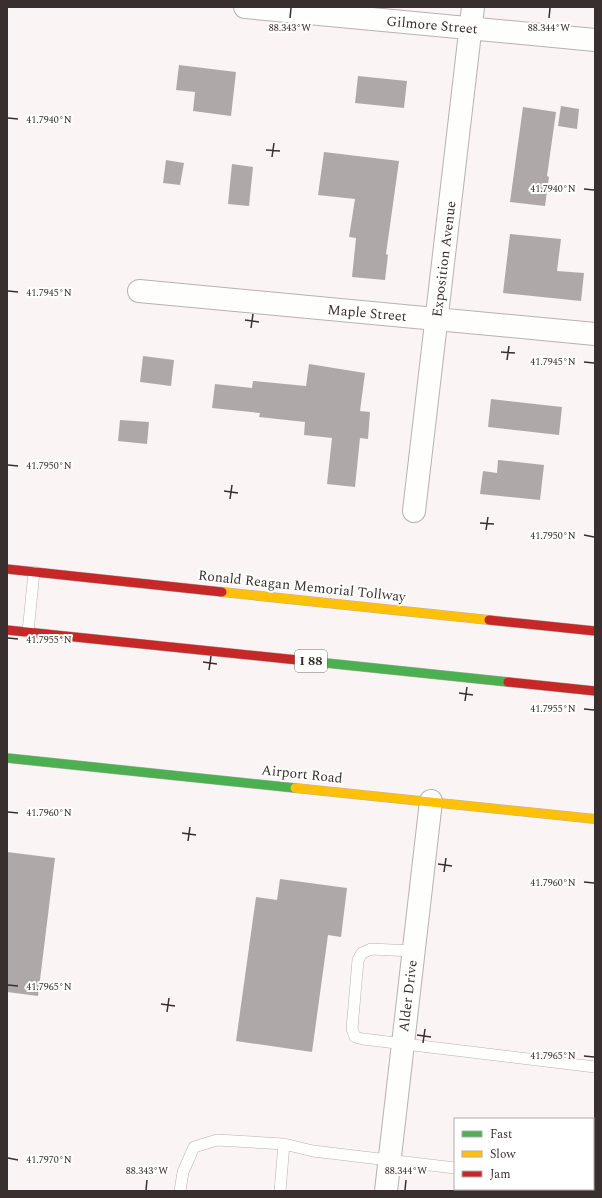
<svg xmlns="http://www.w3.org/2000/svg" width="602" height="1198" viewBox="0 0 602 1198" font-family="Spectral,serif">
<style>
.building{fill:#aea9a8}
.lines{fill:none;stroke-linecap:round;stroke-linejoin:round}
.lane-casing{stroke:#b7b1b0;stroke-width:12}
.street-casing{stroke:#b7b1b0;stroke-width:24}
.fast-casing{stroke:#b7b1b0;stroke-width:10}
.slow-casing{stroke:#b7b1b0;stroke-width:10}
.jam-casing{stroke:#b7b1b0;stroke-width:10}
.lane{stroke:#fefefd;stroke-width:11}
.street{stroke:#fefefd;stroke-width:22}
.fast{stroke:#4caf50;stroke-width:9}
.slow{stroke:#ffc107;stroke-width:9}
.jam{stroke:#c62828;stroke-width:9}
.ticks{fill:none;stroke:#382f2e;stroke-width:1.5}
.labels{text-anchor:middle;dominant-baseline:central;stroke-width:4;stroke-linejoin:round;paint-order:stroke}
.shield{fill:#fff;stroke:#746d6d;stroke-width:1}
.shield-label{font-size:13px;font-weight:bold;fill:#382f2e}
.street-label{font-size:14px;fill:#382f2e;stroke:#fff}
.ticks-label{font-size:10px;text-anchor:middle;fill:#382f2e;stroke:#fff;stroke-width:4;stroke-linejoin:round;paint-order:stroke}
</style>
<rect width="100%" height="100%" fill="#faf5f4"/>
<!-- building -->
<path class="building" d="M179 65 236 72 231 116 193 111 195 92 176 90Z
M358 76 407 81 404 108 355 103Z
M561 106 579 109 577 129 558 126Z
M523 107 556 112 547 176 549 177 545 206 510 202Z
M324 152 399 161 386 254 388 255 385 280 352 277 356 238 349 237 355 199 318 195Z
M166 160 184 163 180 185 163 183Z
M232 164 253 167 249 206 228 204Z
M510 234 561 239 557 271 584 273 581 301 503 293Z
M143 356 174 360 171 386 140 382Z
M309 364 365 373 360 411 370 412 368 439 360 438 355 487 327 484 332 438 304 435 305 422 259 417 260 413 212 408 215 384 252 388 253 381 306 386Z
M491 399 562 407 559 435 488 427Z
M120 420 149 422 147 444 118 441Z
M498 460 544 465 540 500 480 494 483 471 497 473Z
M7 852 55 858 38 996 7 992Z
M280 879 347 888 341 937 328 935 312 1052 236 1041 256 897 277 900Z"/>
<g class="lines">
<!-- lane casing -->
<g class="lane-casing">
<path id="lane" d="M28 632 34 572
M413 951 371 949 362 953 358 960 352 1029 355 1037 363 1039 595 1067
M593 1184H595
M180 1191 183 1172 194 1147 217 1140 284 1144
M280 1191 284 1144 313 1151 455 1168"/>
</g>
<!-- street casing -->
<g class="street-casing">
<path id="street" d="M245 7 595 40
M139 291 595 334
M414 511 473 7
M386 1191 431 801"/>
</g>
<!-- fast casing -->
<g class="fast-casing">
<path id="fast" d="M307 661 508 682
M7 758 295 788"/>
</g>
<!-- slow casing -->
<g class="slow-casing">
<path id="slow" d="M222 592 489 620
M295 788 595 819"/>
</g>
<!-- jam casing -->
<g class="jam-casing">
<path id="jam" d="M7 569 222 592
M489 620 595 631
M7 630 307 661
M508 682 595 691"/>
</g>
<!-- lane -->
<use href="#lane" class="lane"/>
<!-- street -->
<use href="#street" class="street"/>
<!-- fast -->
<use href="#fast" class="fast"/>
<!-- slow -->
<use href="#slow" class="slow"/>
<!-- jam -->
<use href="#jam" class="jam"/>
</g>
<!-- ticks -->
<path class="ticks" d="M290 18 291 8M549 18 550 8M8 118 18 119M266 150 280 151M272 157 274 143M584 189 594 190M8 291 18 292M245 320 259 322M251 328 253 314M501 352 515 353M507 360 509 346M584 362 594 363M8 465 18 466M224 491 238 493M230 499 232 485M480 523 494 524M486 530 488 517M584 535 594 537M8 638 18 639M203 662 217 664M209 670 211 656M459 693 473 695M465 701 467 687M584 709 594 710M8 812 18 813M182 833 196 835M188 841 190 827M438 864 452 866M444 872 446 858M584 882 594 883M8 985 18 986M161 1004 175 1006M167 1012 169 998M417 1035 431 1037M423 1043 425 1029M584 1056 594 1057M8 1158 18 1160M146 1190 147 1180M405 1190 406 1180"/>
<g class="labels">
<!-- shield labels -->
<rect class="shield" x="295" y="650" width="32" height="22" rx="3"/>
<g class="shield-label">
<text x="311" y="661">I 88</text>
</g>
<!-- street labels -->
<g class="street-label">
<text transform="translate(432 25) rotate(5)">Gilmore Street</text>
<text transform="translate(444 259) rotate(-83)">Exposition Avenue</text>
<text transform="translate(367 313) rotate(5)">Maple Street</text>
<text transform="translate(302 586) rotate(6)">Ronald Reagan Memorial Tollway</text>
<text transform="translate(302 774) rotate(6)">Airport Road</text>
<text transform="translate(408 996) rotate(-83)">Alder Drive</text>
</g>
</g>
<g class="ticks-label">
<text x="290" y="31">88.343°W</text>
<text x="549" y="31">88.344°W</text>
<text x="49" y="123">41.7940°N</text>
<text x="553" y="192">41.7940°N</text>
<text x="49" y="296">41.7945°N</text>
<text x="553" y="365">41.7945°N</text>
<text x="49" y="469">41.7950°N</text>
<text x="553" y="539">41.7950°N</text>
<text x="49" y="643">41.7955°N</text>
<text x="553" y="712">41.7955°N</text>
<text x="49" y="816">41.7960°N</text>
<text x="553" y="886">41.7960°N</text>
<text x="49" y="990">41.7965°N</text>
<text x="553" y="1059">41.7965°N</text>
<text x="49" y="1163">41.7970°N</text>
<text x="147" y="1174">88.343°W</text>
<text x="406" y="1174">88.344°W</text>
</g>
<!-- border -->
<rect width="602" height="1198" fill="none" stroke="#382f2e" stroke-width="16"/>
<!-- legend -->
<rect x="454" y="1118" width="140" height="72" fill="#ffffff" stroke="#afacab"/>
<rect x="462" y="1131" width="20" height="6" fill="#4caf50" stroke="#afacab"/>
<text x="490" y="1138" font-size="12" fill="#382f2e">Fast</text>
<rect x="462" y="1151" width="20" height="6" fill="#ffc107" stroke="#afacab"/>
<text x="490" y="1158" font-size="12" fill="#382f2e">Slow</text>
<rect x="462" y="1171" width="20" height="6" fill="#c62828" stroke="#afacab"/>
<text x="490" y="1178" font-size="12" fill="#382f2e">Jam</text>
</svg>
